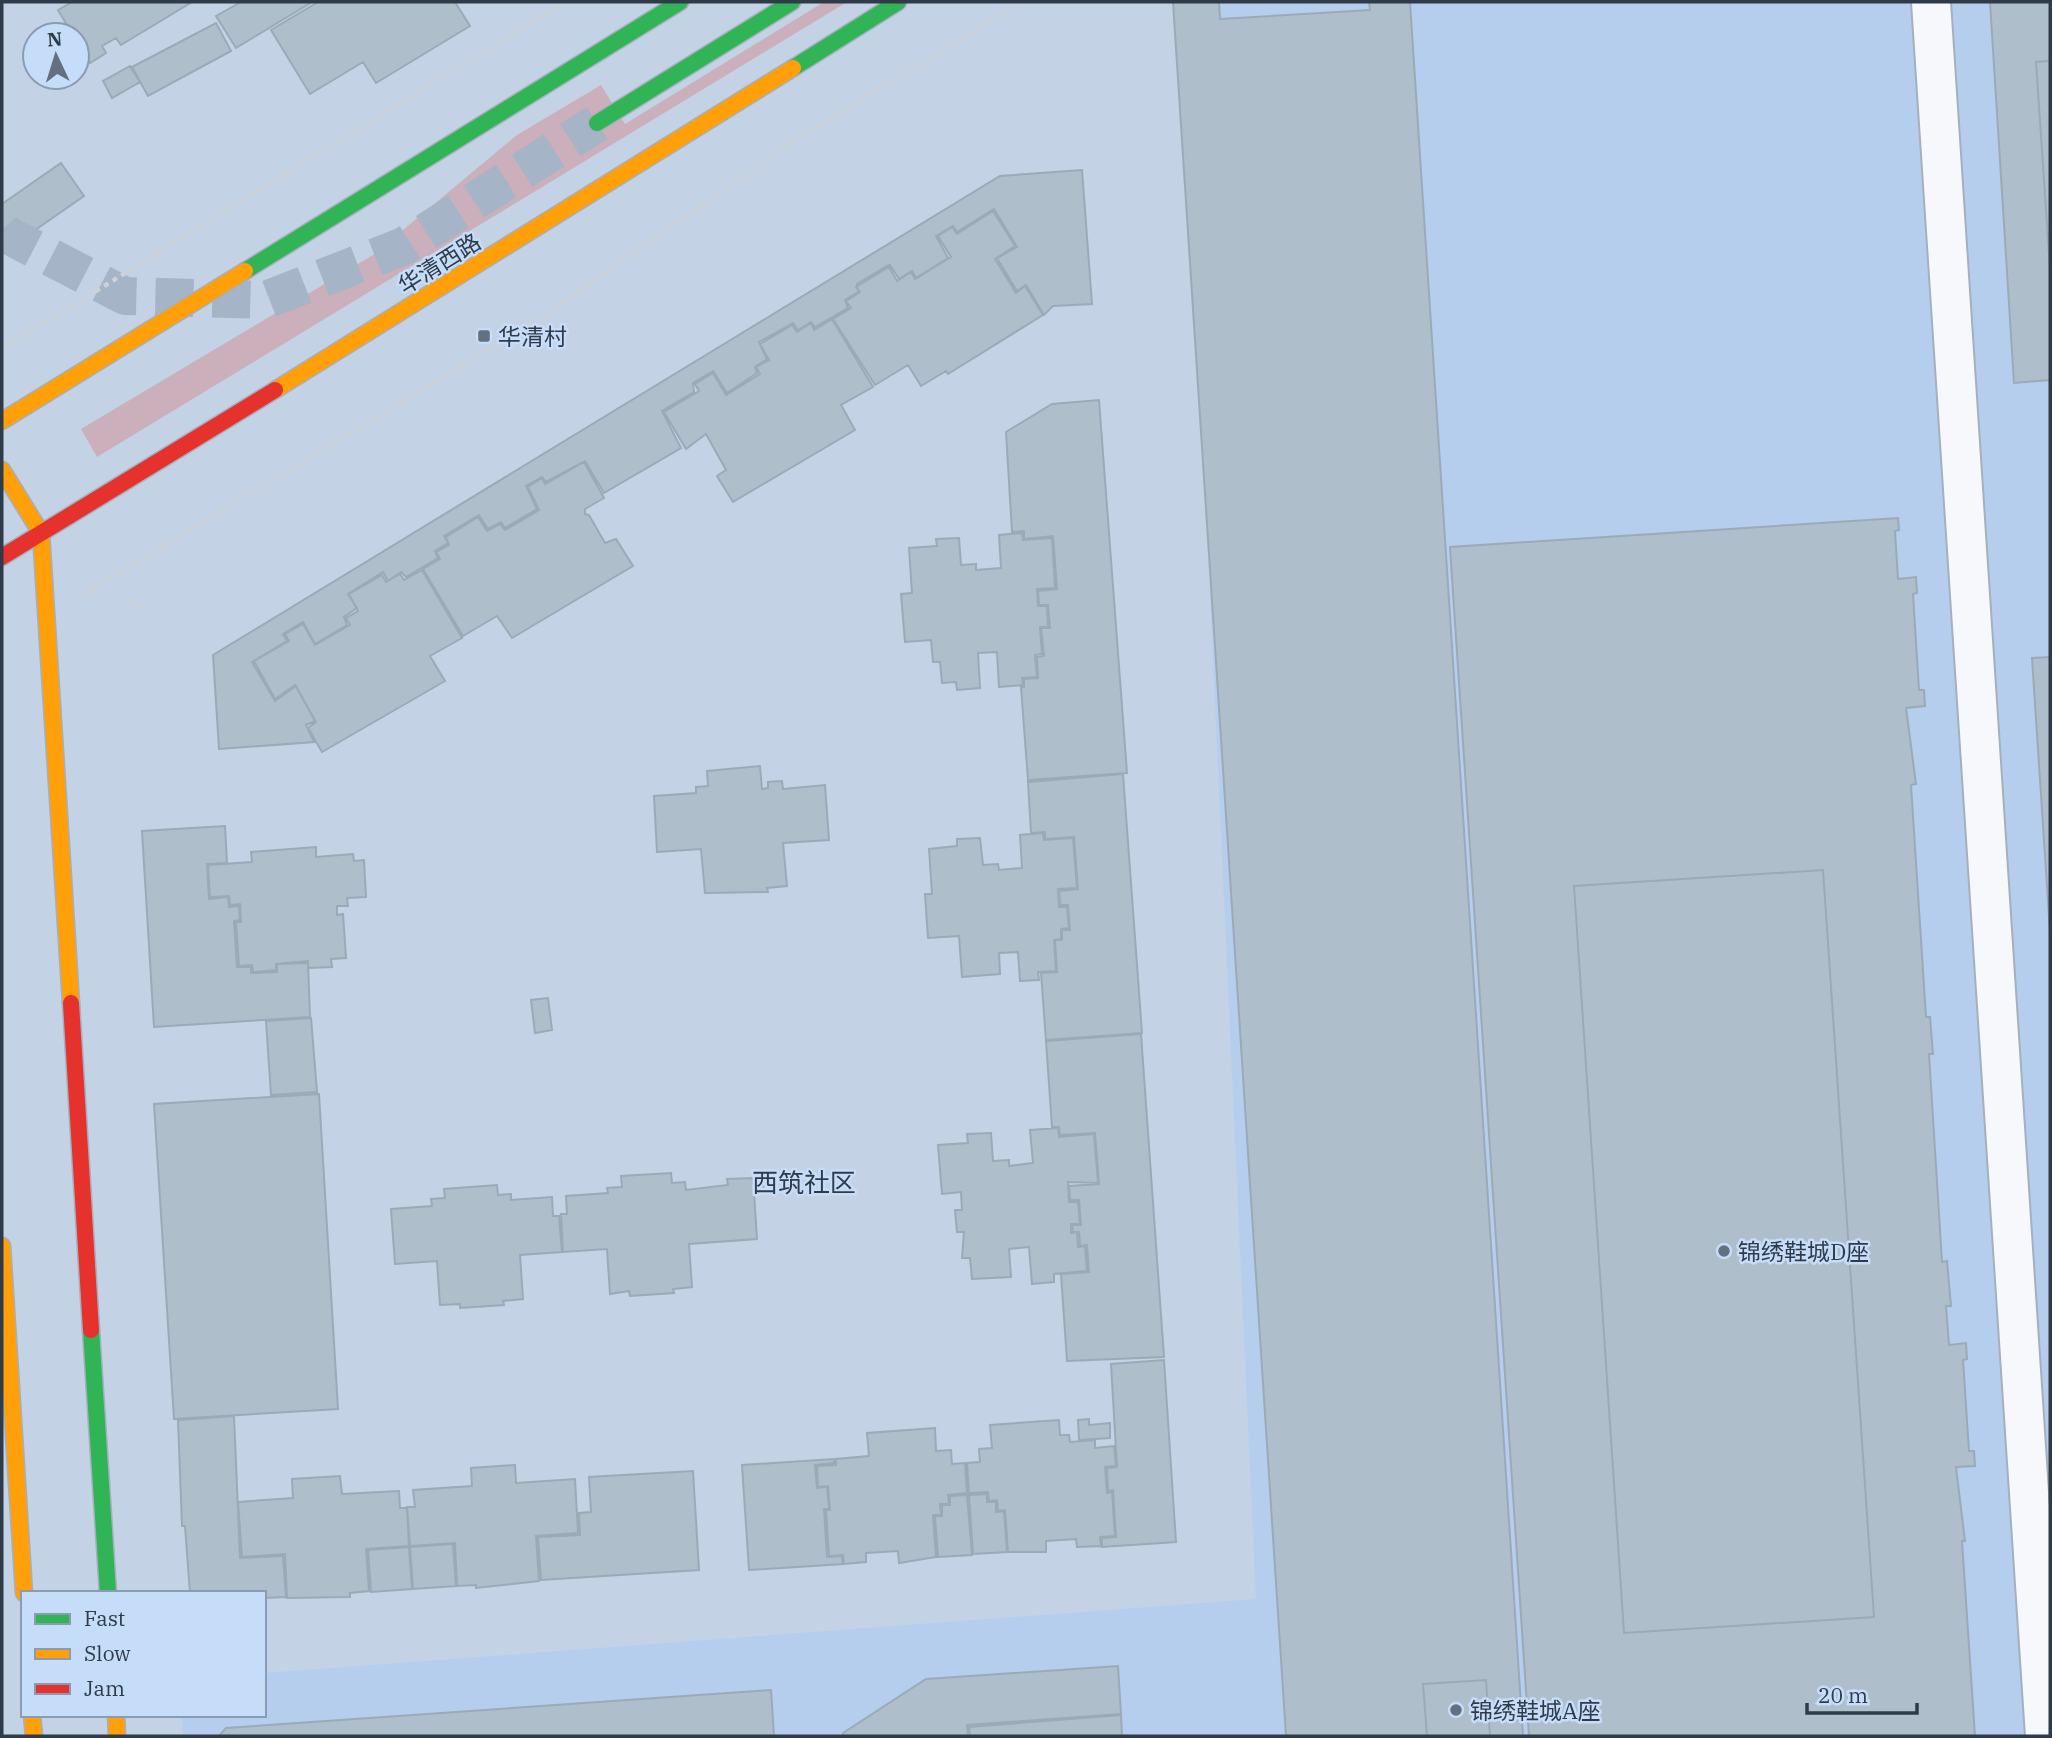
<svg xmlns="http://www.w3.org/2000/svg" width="2052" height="1738" viewBox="0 0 2052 1738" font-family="'IBM Plex Serif','Noto Sans SC',serif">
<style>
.built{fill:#b5ceed}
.green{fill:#cbafba}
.building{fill:#afbecb;stroke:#9baab8;stroke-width:2}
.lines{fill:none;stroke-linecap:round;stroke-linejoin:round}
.primary-tunnel{stroke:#a5b4c6;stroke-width:38;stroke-dasharray:38 19;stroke-linecap:butt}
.street-casing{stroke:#a4b0be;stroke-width:42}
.fast-casing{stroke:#a4b0be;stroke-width:19}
.slow-casing{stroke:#a4b0be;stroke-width:19}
.jam-casing{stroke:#a4b0be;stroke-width:19}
.path{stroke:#cdd2d8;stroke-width:4.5;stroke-dasharray:5 5;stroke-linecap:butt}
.street{stroke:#f6f8fb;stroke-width:38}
.fast{stroke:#30b455;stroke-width:16}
.slow{stroke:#ff9f0a;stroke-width:16}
.jam{stroke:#e5322d;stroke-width:16}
.poi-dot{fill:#637080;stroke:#c6ddfa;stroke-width:2.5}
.labels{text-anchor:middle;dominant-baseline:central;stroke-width:5;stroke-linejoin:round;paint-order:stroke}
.street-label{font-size:23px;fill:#2f3b49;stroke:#c6ddfa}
.poi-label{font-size:23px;fill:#2f3b49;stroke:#c6ddfa;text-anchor:start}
.quarter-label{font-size:26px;fill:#2f3b49;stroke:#c6ddfa}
</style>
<rect width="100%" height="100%" fill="#c3d2e5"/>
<!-- built -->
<path class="built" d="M1183 2H2050V1736H183L182 1715H264V1673L1256 1599Z"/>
<!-- green -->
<path class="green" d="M824 2H847L97 457 81 429 373 255 517 135 601 85 625 124Z"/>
<!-- building -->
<path class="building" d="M72 2H192L121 45 116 38 102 46 106 53 90 63 77 42V35H73L58 10Z
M241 2H312L236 48 216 16Z
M318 2H455L470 26 376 83 363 62 310 94 271 30Z
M1173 2H1219L1220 19 1370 10 1369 2H1410L1523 1736H1286Z
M1990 2H2050V380L2014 383Z
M216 23 231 51 148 96 132 67Z
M2050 61V269L2036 62Z
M130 66 140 82 112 98 103 81Z
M61 163 84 196 2 253V204Z
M1082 170 1092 304 1053 306 1044 315 1026 285 1017 291 997 258 1017 247 994 209 957 232 953 226 936 236 948 258 916 278 912 271 899 279 890 265 887 266 857 284 858 292 845 300 848 308 815 327 811 322 798 330 793 323 759 342 767 359 755 367 757 373 727 393 713 371 693 383 694 392 662 411 681 448 604 493 585 461 546 482 542 477 526 486 537 509 505 528 501 522 488 529 479 515 444 536 448 543 435 551 438 558 406 577 401 572 388 581 383 572 348 594 357 608 344 617 347 625 315 644 303 622 283 634 287 641 252 662 275 701 296 686 315 721 306 725 314 742 219 749 213 655 1000 176Z
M993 211 1015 246 995 259 1016 293 1025 286 1043 315 948 374 946 371 921 386 908 365 875 385 833 319 851 308 846 301 860 292 856 287 889 267 897 281 911 272 915 279 951 257 938 236 952 227 957 234Z
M832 319 873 387 841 405 855 430 733 502 717 476 726 470 706 434 686 449 664 412 699 391 695 384 713 373 726 395 760 374 756 367 769 360 760 344 792 325 797 332 811 323 814 330Z
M1099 400 1127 773 1028 780 1021 687H1024V679L1038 678 1037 657 1044 656 1041 628H1050L1048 605H1039L1038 591 1057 589 1053 536 1024 539V531L1012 532 1006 432 1052 404Z
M584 462 604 498 585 509V514L589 515 605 543 616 539 633 566 512 638 497 616 463 636 423 569 440 559 436 552 449 545 446 537 478 517 487 531 500 524 505 530 539 510 528 487 542 478 545 484Z
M1898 518 1899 530 1895 531 1898 579 1916 577 1917 593 1913 594 1919 690H1924L1925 706 1906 708 1916 784 1911 785 1926 1017H1930L1933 1054H1929L1942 1262 1947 1261 1951 1306H1946L1949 1345 1966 1343 1967 1359 1963 1360 1969 1451H1974L1975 1466 1956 1467 1965 1541H1962L1975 1736H1529L1450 547Z
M1022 533 1023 540 1052 538 1055 588 1037 589 1038 606H1047L1048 627H1040L1042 654 1035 655 1037 677 1022 678 1023 685 999 687 997 652 978 653 980 688 957 690 956 682 942 683 940 662H933L931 640 905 642 901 594 912 593 909 548 937 546 936 539 959 538 961 565 976 564V570L1001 568 999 535Z
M422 570 462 638 430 656 445 681 322 752 308 728 316 722 295 685 275 699 254 661 289 641 285 634 303 624 315 645 350 625 346 618 358 611 349 594 382 575 386 582 400 574 404 580Z
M2050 657V932L2032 658Z
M760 766 762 789 768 788V782L782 781 783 789 825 785 829 840 783 843 787 886 767 888 768 892 705 893 701 849 657 852 654 796 696 793V787L708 786 707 771Z
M1123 774 1142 1033 1046 1040 1041 973 1057 972 1055 940H1062V930H1070L1068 905H1060L1059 891 1078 889 1074 837 1045 839V832L1031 833 1028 782Z
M225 826 227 863 207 864 209 899 228 897 229 907 239 906 240 920 234 921 237 967H251V973L277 972V964L308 963 310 1017 154 1027 142 831Z
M1043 833 1044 840 1073 838 1077 888 1058 889 1059 907H1067L1069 928 1061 929V939L1054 940 1056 971 1038 972 1039 980 1020 981 1018 952 999 953 1000 974 962 977 959 936 928 938 925 894H932L929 849 957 846V839L980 838 983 865 998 864 999 870 1022 868 1020 835Z
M316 847V857L353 854 354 861 364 860 366 897 347 898 348 906H337V915L343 914 346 958 331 959 332 967 308 968V961L276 964V970L253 972 252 965 239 966 236 922H241L240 904 230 905 229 896 210 897 208 865 252 862 251 852Z
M1823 870 1874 1617 1624 1633 1574 886Z
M548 998 552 1030 535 1033 531 1000Z
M311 1018 317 1092 271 1095 266 1021Z
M1141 1034 1164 1357 1067 1361 1061 1274 1089 1272 1087 1245 1080 1246 1079 1232H1073L1072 1225H1081L1079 1200H1070L1069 1186 1099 1184 1095 1133 1060 1135 1059 1127H1052L1046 1041Z
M319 1094 338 1409 174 1419 154 1104Z
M1058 1128 1059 1137 1094 1134 1098 1183 1068 1182 1069 1202H1078L1080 1224H1071V1233L1077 1232 1078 1247 1085 1246 1087 1271 1054 1274V1282L1032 1284 1029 1247 1009 1249 1011 1277 972 1279 970 1258H962L964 1232H957L955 1210H962L961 1192 942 1194 938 1145 968 1143 967 1134 991 1133 993 1161 1009 1160V1166L1033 1163 1030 1130Z
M671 1173 672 1183 685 1182 686 1190 728 1185 727 1179 753 1178V1183L763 1182 764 1193H754L757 1239 689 1244 692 1287 673 1289 674 1293 630 1296 629 1291 610 1294 607 1249 563 1252 561 1214H567L566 1196 608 1193 607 1188 622 1187 621 1176Z
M497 1185 498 1195 511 1194V1200L552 1197 553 1216H559L562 1252 520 1255 523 1299 503 1301 504 1305 460 1308V1304L440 1305 437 1261 395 1264 391 1209 432 1206 431 1199 445 1198 444 1189Z
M1164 1360 1176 1542 1102 1547V1538L1116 1537 1113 1490 1108 1491 1107 1468 1117 1467 1111 1364Z
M234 1416 240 1558 283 1556 286 1597 264 1598V1593H190L185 1526H182L178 1420Z
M1089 1419V1425L1110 1423V1438L1079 1440 1078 1420Z
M1059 1420 1060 1435H1069L1070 1442 1095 1440V1448L1114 1446 1116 1466 1105 1467 1107 1493 1112 1492 1115 1536 1100 1537 1101 1546 1077 1547 1076 1539 1046 1541V1552H1008L1005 1510 998 1511 997 1500 989 1501 988 1492 969 1493 967 1463 980 1462 979 1449 992 1448 990 1425Z
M935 1428 936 1451 951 1450 952 1464 965 1463 967 1493 948 1495 949 1504H940L941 1515H933L936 1557 899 1563 898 1551 866 1553V1562L844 1564 843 1555 829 1556 826 1510H830L828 1486 818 1487 817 1466 836 1465V1459L869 1456 867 1433Z
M834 1459V1463L815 1465 817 1488 827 1487 829 1509H824L827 1557 842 1556 843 1564 749 1570 742 1465Z
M515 1465 516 1483 575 1479 578 1533 536 1536 539 1581 476 1588V1585L457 1586 455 1543 410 1546 407 1507H415L413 1490 472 1486 471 1468Z
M693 1471 699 1570 541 1580 538 1537 580 1535 579 1513 591 1512 589 1477Z
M340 1476 342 1494 399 1491 400 1508H407L409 1546 366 1549 369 1591 350 1593V1597L287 1598 285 1554 242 1557 238 1502 293 1498 292 1479Z
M987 1494V1502H996V1512L1004 1511 1007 1552 973 1554 969 1495Z
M967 1495 972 1555 938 1557 935 1516H942V1505H950V1496Z
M453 1544 456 1586 413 1589 410 1547Z
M409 1547 412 1589 371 1592 368 1550Z
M1118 1666 1121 1714 967 1725 968 1736H843V1733L926 1679Z
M1486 1680 1490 1736H1427L1423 1684Z
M771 1690 774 1736H219L226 1728Z
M1121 1715 1122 1736H970L969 1727Z"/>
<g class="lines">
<!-- primary-tunnel -->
<path class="primary-tunnel" d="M2 229 6 234 125 296 266 300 404 246 597 123"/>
<!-- street casing -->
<g class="street-casing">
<path id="street" d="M1931 2 2045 1736"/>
</g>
<!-- fast casing -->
<g class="fast-casing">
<path id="fast" d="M793 68 898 2
M597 123 792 2
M245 271 680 2
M91 1330 108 1593"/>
</g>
<!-- slow casing -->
<g class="slow-casing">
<path id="slow" d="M275 390 793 68
M2 421 245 271
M2 470 41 533 71 1003
M2 1246 24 1593
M32 1715 34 1736
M116 1715 117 1736"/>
</g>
<!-- jam casing -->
<g class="jam-casing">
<path id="jam" d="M2 557 275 390
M71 1003 91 1330"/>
</g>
<!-- path -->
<path class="path" d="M2 349 565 2
M83 595 535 322 796 140 1022 2
M129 601 146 613"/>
<!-- street -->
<use href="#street" class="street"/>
<!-- fast -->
<use href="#fast" class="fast"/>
<!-- slow -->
<use href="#slow" class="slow"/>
<!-- jam -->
<use href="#jam" class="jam"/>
</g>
<!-- markers -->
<g class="poi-dot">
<rect x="477" y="329" width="14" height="14" rx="3.5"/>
<circle cx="1724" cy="1251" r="7"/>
<circle cx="1456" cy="1710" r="7"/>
</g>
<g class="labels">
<!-- street labels -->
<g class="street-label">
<text transform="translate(439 263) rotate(-32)">华清西路</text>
</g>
<!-- poi labels -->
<g class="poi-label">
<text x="498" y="336">华清村</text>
<text x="1738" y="1251">锦绣鞋城D座</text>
<text x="1470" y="1710">锦绣鞋城A座</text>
</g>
<!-- quarter labels -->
<g class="quarter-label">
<text x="804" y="1182">西筑社区</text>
</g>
</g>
<!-- border -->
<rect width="2052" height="1738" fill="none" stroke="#2f3b49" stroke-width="7"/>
<!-- legend -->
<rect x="21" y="1591" width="245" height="126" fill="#c6ddfa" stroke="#8a9cb3" stroke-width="2"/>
<rect x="35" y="1614" width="35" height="10" fill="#30b455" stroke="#8a9cb3" stroke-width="2"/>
<text x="84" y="1626" font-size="21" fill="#2f3b49">Fast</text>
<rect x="35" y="1649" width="35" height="10" fill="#ff9f0a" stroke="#8a9cb3" stroke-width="2"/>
<text x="84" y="1661" font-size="21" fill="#2f3b49">Slow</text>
<rect x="35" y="1684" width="35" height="10" fill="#e5322d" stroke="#8a9cb3" stroke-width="2"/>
<text x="84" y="1696" font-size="21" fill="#2f3b49">Jam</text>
<!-- north arrow -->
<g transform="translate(56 56) rotate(356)"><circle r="33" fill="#c6ddfa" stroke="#8a9cb3" stroke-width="2"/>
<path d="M0-5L12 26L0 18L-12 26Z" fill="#637080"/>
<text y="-10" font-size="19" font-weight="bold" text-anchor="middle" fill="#2f3b49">N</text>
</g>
<!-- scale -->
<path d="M1807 1703v10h110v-10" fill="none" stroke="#2f3b49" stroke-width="3.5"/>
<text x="1818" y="1703" font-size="21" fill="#2f3b49" stroke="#c6ddfa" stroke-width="5" paint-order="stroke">20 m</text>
</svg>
